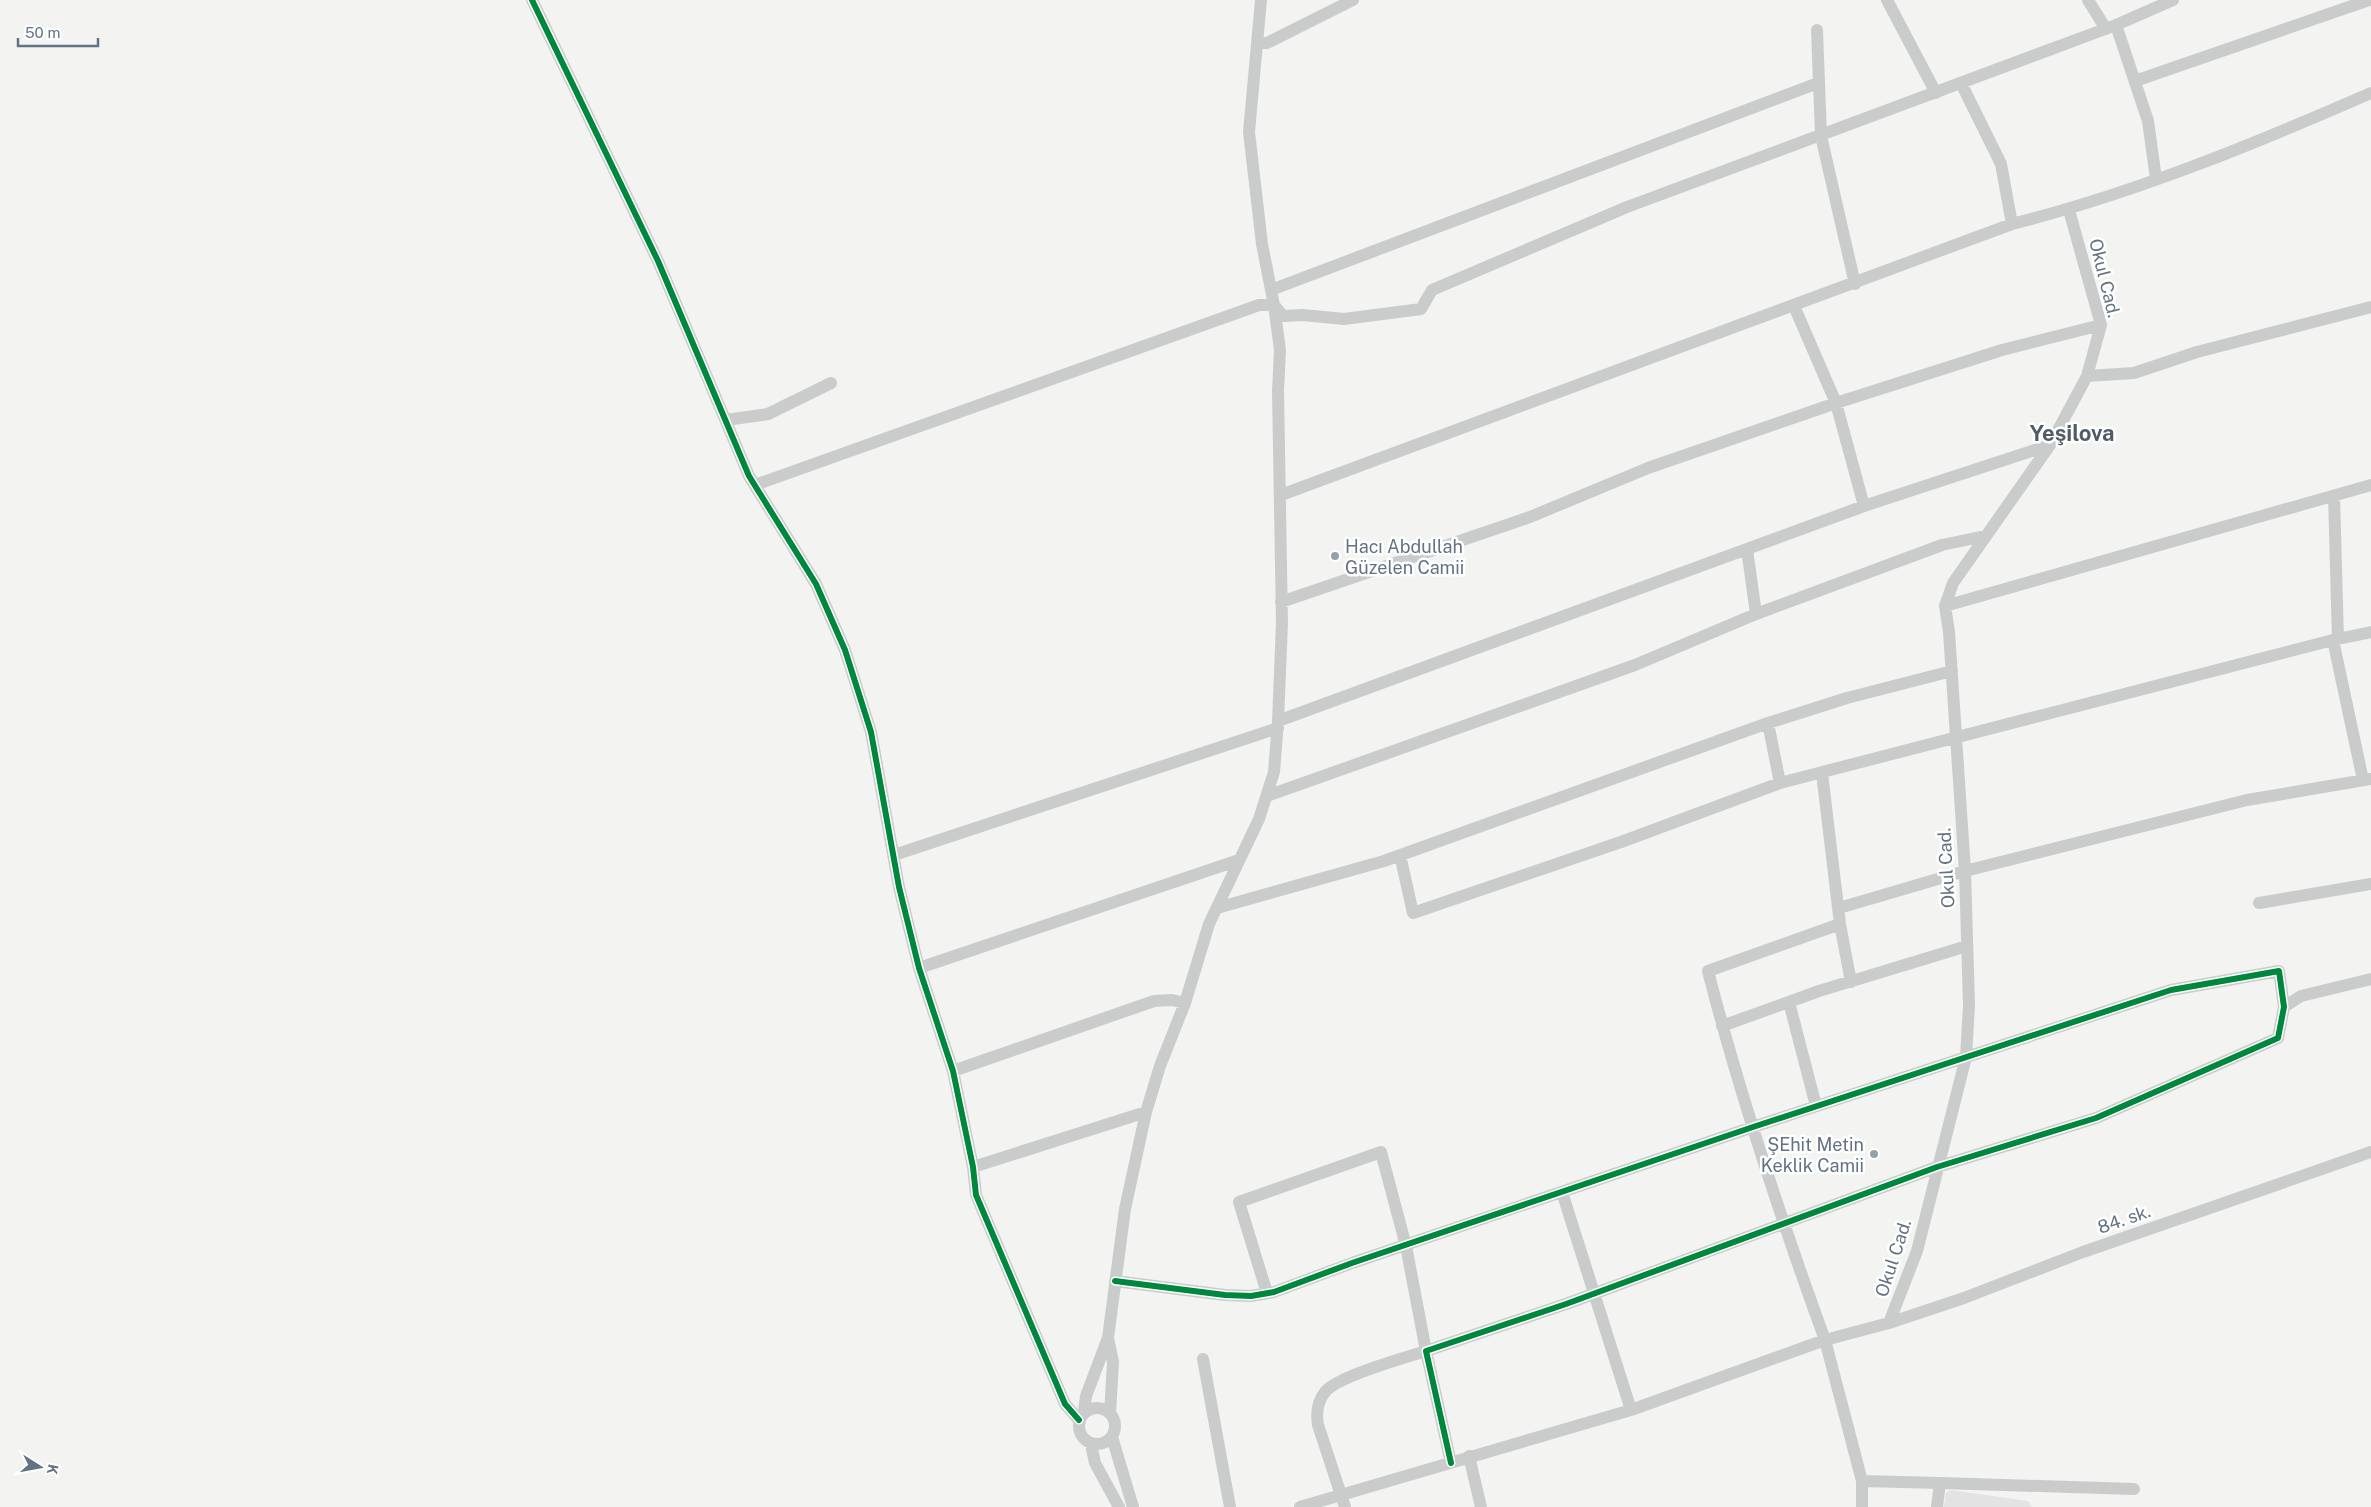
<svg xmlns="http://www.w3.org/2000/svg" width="2371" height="1507" viewBox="0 0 2371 1507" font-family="'Public Sans',sans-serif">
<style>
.built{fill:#e2e3e2}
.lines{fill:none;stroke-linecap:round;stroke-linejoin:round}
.street{stroke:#cacccc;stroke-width:12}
.cycleway-casing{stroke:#fff;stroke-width:9}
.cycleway{stroke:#00873e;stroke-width:6}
.poi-dot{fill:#95a0aa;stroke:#fff;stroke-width:2}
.labels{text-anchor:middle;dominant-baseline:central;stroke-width:5;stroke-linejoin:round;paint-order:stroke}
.street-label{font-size:18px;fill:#627383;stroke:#fff}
.poi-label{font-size:18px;fill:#627383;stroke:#fff;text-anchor:start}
.district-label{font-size:22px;font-weight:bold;fill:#505c67;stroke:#fff}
</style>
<rect width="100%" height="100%" fill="#f3f3f1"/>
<!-- built -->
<path class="built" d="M1950 1490 2028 1501 2032 1507H1944L1946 1493Z"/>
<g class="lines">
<!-- street -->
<path class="street" d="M532 0 658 261 749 476 816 584 845 650 871 732 899 887 919 968 953 1071 973 1167 976 1195 1065 1404 1079 1420
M1887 0 1936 93
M2088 0 2106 29
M2116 25 2148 121 2156 179
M1817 30 1821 136 1855 284
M1257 43H1267L1353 0
M2135 81 2369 0
M1961 83 2001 164 2012 224
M1271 290 1818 83
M1794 306 1836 403 1864 506
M2087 376 2134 373 2197 352 2371 307
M726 420 768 414 831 383
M755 485 1259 305H1274L1283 316 1303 315 1344 319 1421 309 1432 290 1627 207 2116 25 2173 0
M1281 495 2012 224C2135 193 2254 144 2371 93
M2334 496 2338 639
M1747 549 1756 614
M1281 602 1530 517 1648 468 1836 403 2002 350 2101 325
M1945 606 2371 485
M2333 640 2363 780
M1278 721 1864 506 2050 445
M1768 723 1847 698 1952 671
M1822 773 1840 924 1851 982
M1267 796 1635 665 1756 614 1942 545 1985 536
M894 855 1278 728
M1400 855 1413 913 1621 842 1780 783 2333 640 2371 632
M2259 903 2371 884
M1217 908 1384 861 1768 723 1780 783
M1839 908 1965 871 2247 800 2371 779
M919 968 1239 860
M1789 1002 1816 1106
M2284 1007 2301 996 2371 979
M1722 1026 1819 991 1967 946
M953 1071 1154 1001 1172 1000 1185 1003
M973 1167 1146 1112
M1562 1192 1631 1410
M1115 1281 1225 1295 1251 1296 1274 1292 1352 1263 1753 1127 2171 990 2279 971 2284 1007 2278 1038 2096 1118 1937 1167 1566 1304 1426 1351 1451 1463
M1267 1293 1239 1202 1381 1152 1406 1246 1426 1351C1404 1358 1338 1376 1325 1392 1317 1402 1316 1413 1318 1425L1345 1507
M1889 1323 1964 1298 2083 1252 2371 1152
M1108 1338 1113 1362 1110 1414
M1203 1359 1230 1507
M1079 1426a18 18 0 1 1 36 0a18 18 0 1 1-36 0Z
M1084 1412 1086 1396 1108 1338 1125 1209 1146 1112 1160 1066 1185 1003 1209 924 1259 819 1274 772 1278 721 1282 623 1278 391 1280 350 1274 305 1262 244 1249 132 1261 0
M1112 1437 1133 1507
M1091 1444 1095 1463 1119 1507
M1469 1456 1481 1507
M1862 1481 1940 1483 1937 1507
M1940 1483 2134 1489
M1300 1507 1631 1410 1825 1340C1781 1219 1740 1096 1708 971L1840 924
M1862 1507V1481L1825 1340 1889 1323 1917 1251 1966 1057 1969 1005 1965 871 1949 632 1945 606 1953 583 2050 445 2087 376 2101 325 2069 210"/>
<!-- cycleway casing -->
<g class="cycleway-casing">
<path id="cycleway" d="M532 0 658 261 749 476 816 584 845 650 871 732 899 887 919 968 953 1071 973 1167 976 1195 1065 1404 1079 1420
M1115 1281 1225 1295 1251 1296 1274 1292 1352 1263 1753 1127 2171 990 2279 971 2284 1007 2278 1038 2096 1118 1937 1167 1566 1304 1426 1351 1451 1463"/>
</g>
<!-- cycleway -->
<use href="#cycleway" class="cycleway"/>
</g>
<!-- markers -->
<g class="poi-dot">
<circle cx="1335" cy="556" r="5"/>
<circle cx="1874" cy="1154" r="5"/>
</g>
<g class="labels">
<!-- street labels -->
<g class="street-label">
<text transform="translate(2105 278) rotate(76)">Okul Cad.</text>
<text transform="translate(1946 868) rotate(-93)">Okul Cad.</text>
<text transform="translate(2124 1219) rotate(-19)">84. sk.</text>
<text transform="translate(1893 1258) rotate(-72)">Okul Cad.</text>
</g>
<!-- poi labels -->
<g class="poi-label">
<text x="1345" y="546">Hacı Abdullah<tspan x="1345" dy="21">Güzelen Camii</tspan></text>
<text x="1864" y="1144" text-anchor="end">ŞEhit Metin<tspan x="1864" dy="21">Keklik Camii</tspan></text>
</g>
<!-- district labels -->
<g class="district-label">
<text x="2072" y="433">Yeşilova</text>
</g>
</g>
<!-- north arrow -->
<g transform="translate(40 1467) rotate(101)" stroke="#ffffff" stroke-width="4" paint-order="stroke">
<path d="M0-4L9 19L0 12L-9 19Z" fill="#627383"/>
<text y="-8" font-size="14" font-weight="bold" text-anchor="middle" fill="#627383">K</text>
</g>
<!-- scale -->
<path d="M18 38v8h80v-8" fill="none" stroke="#627383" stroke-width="2.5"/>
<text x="25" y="38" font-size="15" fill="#627383" stroke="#ffffff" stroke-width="4" paint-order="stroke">50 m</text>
</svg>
